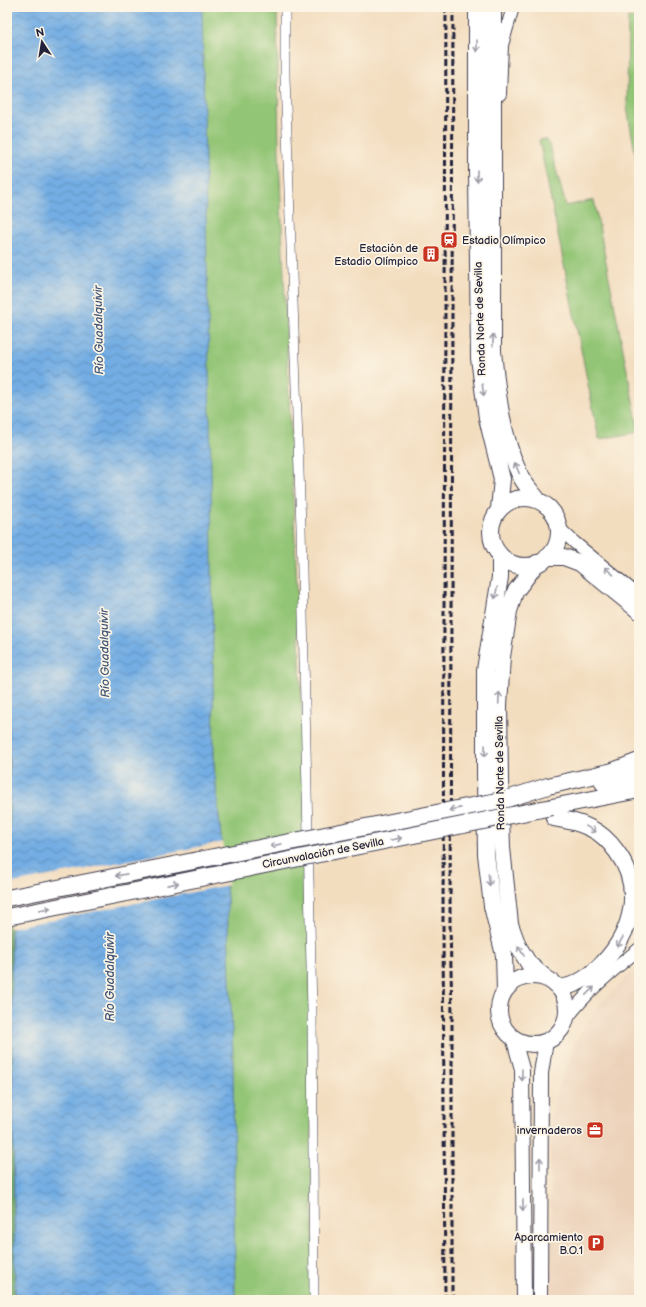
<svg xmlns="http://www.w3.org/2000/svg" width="646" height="1307" viewBox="0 0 646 1307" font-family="'Balsamiq Sans',sans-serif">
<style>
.built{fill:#ecd1b9}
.grass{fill:#92c575;stroke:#5a7458}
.forest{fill:url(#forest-firs);stroke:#4c6650}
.water{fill:url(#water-waves);stroke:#4a688f}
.pier{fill:#f3ddbf}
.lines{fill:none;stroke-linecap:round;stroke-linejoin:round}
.street-casing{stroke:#413e4f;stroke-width:10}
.secondary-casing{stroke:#413e4f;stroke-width:14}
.primary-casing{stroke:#413e4f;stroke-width:16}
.highway-casing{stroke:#413e4f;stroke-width:18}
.street{stroke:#fff;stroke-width:9}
.secondary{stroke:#fff;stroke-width:12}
.primary{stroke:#fff;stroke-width:14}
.highway{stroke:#fff;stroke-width:16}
.rail{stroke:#22223b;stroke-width:3;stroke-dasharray:6 3;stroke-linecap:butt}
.highway-bridge-casing{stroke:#413e4f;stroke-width:18;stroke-linecap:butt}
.highway-bridge{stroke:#fff;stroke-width:16}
.oneway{stroke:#9c9ca7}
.labels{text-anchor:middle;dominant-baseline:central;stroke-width:3.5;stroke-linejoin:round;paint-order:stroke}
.poi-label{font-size:11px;fill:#22223b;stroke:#fcf5e5;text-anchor:end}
.street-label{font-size:11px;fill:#22223b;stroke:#fcf5e5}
.water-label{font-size:12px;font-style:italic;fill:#3e5376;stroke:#fcf5e5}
</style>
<defs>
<pattern id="forest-firs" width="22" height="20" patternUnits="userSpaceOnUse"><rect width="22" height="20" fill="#75aa66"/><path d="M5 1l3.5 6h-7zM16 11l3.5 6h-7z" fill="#608a55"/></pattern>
<pattern id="water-waves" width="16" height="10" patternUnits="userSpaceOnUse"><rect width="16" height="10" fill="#73ade3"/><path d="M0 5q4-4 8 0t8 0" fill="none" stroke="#5e8cb9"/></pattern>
</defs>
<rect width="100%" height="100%" fill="#fcf5e5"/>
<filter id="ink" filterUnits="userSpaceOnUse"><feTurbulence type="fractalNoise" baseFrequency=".025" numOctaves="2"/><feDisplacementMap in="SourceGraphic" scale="8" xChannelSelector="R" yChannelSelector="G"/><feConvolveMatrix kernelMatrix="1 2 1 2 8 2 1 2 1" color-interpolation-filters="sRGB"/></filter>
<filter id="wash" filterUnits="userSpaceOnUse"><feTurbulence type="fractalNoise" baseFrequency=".012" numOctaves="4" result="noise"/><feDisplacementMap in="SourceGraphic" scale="16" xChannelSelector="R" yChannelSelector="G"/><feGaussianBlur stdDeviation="0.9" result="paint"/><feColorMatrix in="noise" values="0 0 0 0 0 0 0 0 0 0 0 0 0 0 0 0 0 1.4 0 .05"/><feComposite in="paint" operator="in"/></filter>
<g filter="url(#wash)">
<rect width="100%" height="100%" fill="#f3ddbf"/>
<!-- built -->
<path class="built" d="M639 965V1300H551L550 1125 556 1095 574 1044 599 1005Z"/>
<!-- grass -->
<path class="grass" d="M201 7H277L279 155 309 878 314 1300H233L227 898 214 767Z
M628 17 639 19V175L627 107Z
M545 139 549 144 566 206 594 200 639 432 599 439 539 140Z"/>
<!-- forest -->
<path class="forest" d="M7 571V580L15 1300H7Z"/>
<!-- water -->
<path class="water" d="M7 7H202L211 473 214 767 227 898 233 1060 235 1300H15L7 571Z"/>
<!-- pier -->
<path class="pier" d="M223 842 228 885 9 928 8 884Z"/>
</g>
<g filter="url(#ink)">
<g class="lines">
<!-- street casing -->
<g class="street-casing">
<path id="street" d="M285 7V77L301 527 312 1011 314 1300"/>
</g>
<!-- secondary casing -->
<g class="secondary-casing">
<path id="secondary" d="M500 94 502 45 513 7
M558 527 575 543 639 596
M565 1021C586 992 612 971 639 949"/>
</g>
<!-- primary casing -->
<g class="primary-casing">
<path id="primary" d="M513 1037 522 1069 524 1300
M540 1300 541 1073 546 1041"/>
</g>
<!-- highway casing -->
<g class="highway-casing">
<path id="highway" d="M477 7V172L479 358 487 418 502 479 499 509
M493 7V351C497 392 502 437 520 475 524 484 532 492 538 500
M491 532a34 34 0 1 1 68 0a34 34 0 1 1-68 0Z
M500 555V577L485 670V772L486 854 492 906 504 955 505 990
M547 557H564L580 563 639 611
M537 563 515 592 509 611 502 657 499 705 500 778 502 848 510 924 518 946 529 964 547 979
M603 783 639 776
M507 799 548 786 613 771 639 761
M552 807 639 790
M554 818C567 820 579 822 590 828 601 833 610 842 617 852 644 889 632 932 603 963 590 976 577 986 559 988
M499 1010a34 34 0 1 1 68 0a34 34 0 1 1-68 0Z"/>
</g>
<!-- street -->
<use href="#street" class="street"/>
<!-- secondary -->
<use href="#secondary" class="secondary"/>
<!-- primary -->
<use href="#primary" class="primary"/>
<!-- highway -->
<use href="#highway" class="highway"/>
<!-- rail -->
<path class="rail" d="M445 1300 443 924 446 7
M452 1300V1015L450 924 453 7"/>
<!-- highway-bridge casing -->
<g class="highway-bridge-casing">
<path id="highway-bridge" d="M7 898 507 799
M7 917 552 807"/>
</g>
<!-- highway-bridge -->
<use href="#highway-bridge" class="highway-bridge"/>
</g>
<!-- one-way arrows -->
<defs><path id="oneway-shaft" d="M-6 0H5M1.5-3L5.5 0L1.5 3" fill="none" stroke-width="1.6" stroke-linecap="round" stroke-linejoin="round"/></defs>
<g class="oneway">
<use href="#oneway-shaft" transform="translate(477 46) rotate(90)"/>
<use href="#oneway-shaft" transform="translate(477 176) rotate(90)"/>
<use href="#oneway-shaft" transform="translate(493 340) rotate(-90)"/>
<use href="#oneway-shaft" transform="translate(483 390) rotate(82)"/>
<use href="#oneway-shaft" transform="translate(517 468) rotate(-112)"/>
<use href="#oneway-shaft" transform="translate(609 571) rotate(-140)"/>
<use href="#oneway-shaft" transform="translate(496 593) rotate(101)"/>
<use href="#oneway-shaft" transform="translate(499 698) rotate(-87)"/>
<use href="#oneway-shaft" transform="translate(485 751) rotate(90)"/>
<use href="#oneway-shaft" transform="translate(455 809) rotate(169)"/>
<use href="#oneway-shaft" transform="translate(591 829) rotate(29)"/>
<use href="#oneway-shaft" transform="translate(396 839) rotate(-11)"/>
<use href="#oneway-shaft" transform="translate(276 845) rotate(169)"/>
<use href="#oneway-shaft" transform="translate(121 875) rotate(169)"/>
<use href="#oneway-shaft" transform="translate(489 880) rotate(84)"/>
<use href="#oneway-shaft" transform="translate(173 884) rotate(-11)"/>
<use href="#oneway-shaft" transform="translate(45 909) rotate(-11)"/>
<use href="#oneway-shaft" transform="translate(620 942) rotate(120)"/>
<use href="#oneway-shaft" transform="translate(521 951) rotate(-121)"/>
<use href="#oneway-shaft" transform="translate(590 991) rotate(-44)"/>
<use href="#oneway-shaft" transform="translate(522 1075) rotate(89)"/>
<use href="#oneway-shaft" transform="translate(540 1163) rotate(-90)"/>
<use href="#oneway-shaft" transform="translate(523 1205) rotate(90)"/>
</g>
</g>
<!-- icons -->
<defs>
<g id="station-square" transform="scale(0.9)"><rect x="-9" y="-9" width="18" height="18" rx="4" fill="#c8321e" stroke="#fcf5e5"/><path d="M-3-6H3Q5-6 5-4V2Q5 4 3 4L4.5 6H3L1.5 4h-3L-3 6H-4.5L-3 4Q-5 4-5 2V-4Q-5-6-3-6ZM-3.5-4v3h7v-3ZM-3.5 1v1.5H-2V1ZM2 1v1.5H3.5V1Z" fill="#fff"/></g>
<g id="building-square" transform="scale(0.9)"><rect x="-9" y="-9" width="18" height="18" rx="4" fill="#c8321e" stroke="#fcf5e5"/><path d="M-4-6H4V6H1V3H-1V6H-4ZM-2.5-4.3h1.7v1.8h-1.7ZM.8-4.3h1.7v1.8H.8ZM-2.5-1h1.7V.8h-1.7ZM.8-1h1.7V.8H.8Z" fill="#fff"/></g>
<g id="office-square" transform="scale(0.9)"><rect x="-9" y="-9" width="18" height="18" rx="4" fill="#c8321e" stroke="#fcf5e5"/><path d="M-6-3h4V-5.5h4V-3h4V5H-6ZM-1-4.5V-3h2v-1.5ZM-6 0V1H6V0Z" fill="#fff"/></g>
<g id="parking-square" transform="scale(0.9)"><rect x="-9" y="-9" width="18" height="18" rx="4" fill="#c8321e" stroke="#fcf5e5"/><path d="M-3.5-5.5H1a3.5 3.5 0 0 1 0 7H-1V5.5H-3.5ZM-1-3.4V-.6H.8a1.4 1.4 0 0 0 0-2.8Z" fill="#fff"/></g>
</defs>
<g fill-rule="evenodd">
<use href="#station-square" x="449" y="240"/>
<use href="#building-square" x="431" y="254"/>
<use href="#office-square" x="595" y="1130"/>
<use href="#parking-square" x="596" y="1243"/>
</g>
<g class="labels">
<!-- poi labels -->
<g class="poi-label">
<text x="462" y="240" text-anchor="start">Estadio Olímpico</text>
<text x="418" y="248">Estación de<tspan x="418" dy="13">Estadio Olímpico</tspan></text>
<text x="582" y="1130">invernaderos</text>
<text x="583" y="1237">Aparcamiento<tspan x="583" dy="13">B.O.1</tspan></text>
</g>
<!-- street labels -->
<g class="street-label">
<text transform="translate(480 319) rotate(-92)">Ronda Norte de Sevilla</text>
<text transform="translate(500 773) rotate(-91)">Ronda Norte de Sevilla</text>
<text transform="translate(323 853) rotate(-11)">Circunvalación de Sevilla</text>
</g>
<!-- water labels -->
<g class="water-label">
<text transform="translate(99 330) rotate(-91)">Río Guadalquivir</text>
<text transform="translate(105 653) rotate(-91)">Río Guadalquivir</text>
<text transform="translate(110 977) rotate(-90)">Río Guadalquivir</text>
</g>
</g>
<!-- margin -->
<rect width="646" height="1307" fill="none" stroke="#fcf5e5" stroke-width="24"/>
<!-- north arrow -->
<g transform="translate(42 42) rotate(348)" stroke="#fcf5e5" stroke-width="3" paint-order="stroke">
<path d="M0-3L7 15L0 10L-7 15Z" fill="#22223b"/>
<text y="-6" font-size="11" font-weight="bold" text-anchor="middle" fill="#22223b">N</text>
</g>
</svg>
